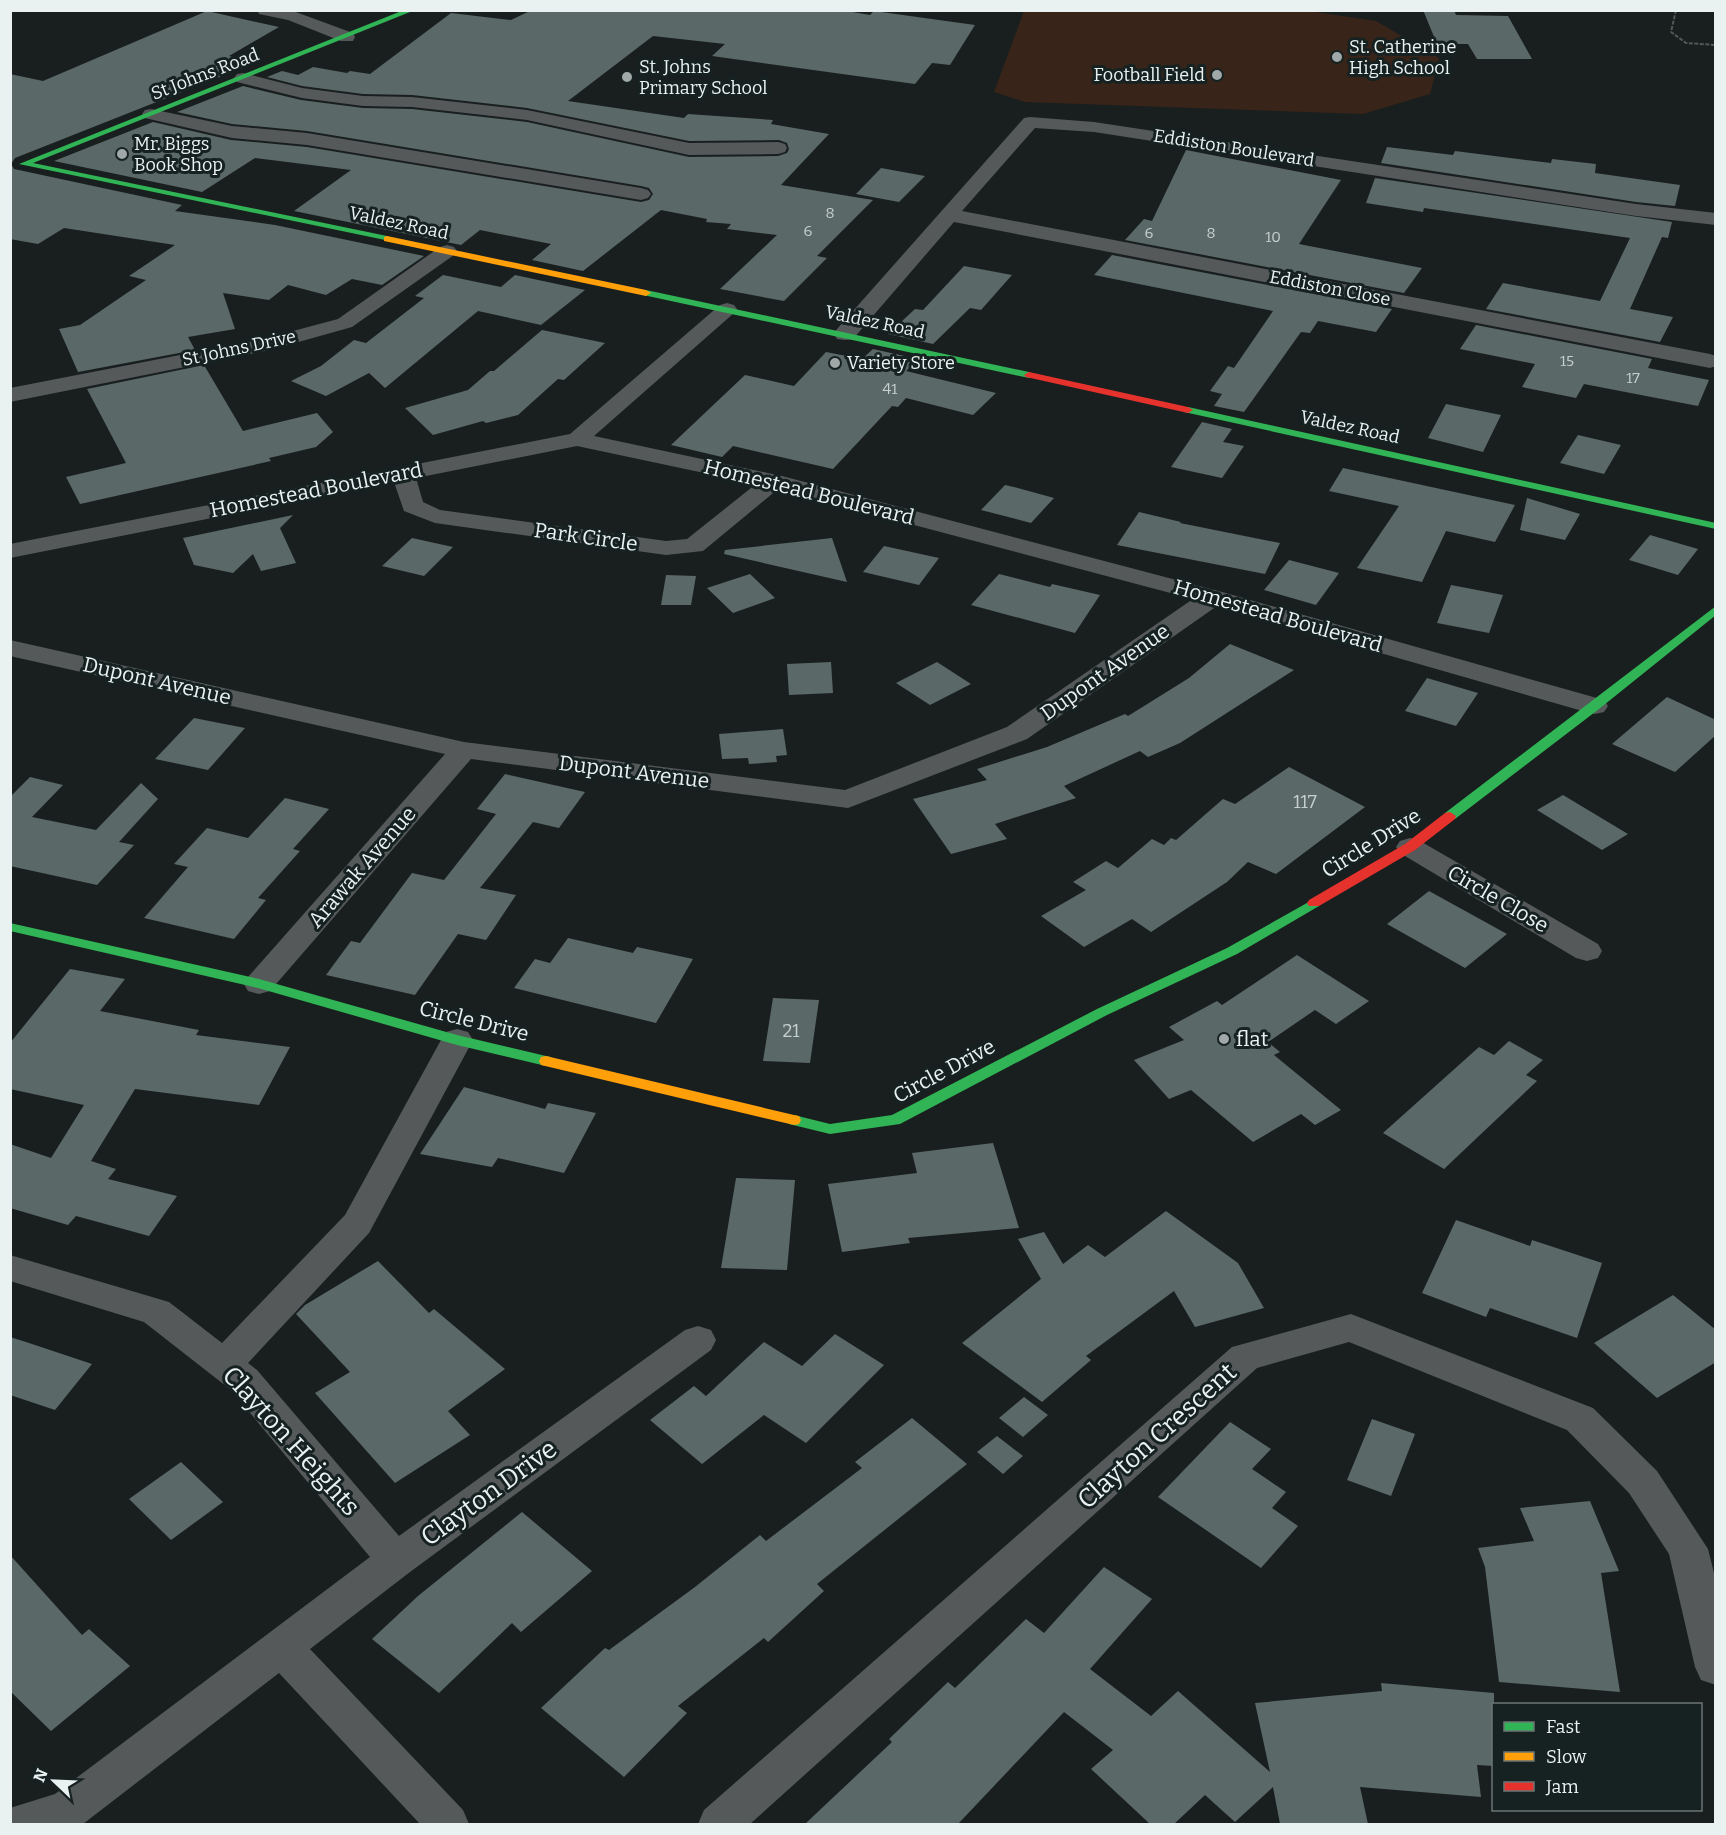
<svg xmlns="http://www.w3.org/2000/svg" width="1726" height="1835" viewBox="0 0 1726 1835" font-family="Bitter,serif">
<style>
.green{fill:#392419}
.building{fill:#5a6867}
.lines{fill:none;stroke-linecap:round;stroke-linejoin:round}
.path{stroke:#545756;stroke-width:2;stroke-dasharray:4 1.5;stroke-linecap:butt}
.street{fill:#565959;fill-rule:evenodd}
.fast{fill:#30b455;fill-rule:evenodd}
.slow{fill:#ff9f0a;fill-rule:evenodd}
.jam{fill:#e5322d;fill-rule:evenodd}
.poi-dot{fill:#a1a8a8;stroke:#162221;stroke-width:2}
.labels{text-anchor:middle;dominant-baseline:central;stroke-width:6;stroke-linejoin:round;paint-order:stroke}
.far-number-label{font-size:15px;fill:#c6d0ce}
.far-poi-label{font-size:18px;fill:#eaf2f1;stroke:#162221;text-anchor:start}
.far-street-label{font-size:18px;fill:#eaf2f1;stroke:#162221}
.number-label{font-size:18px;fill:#c6d0ce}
.street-label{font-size:21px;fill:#eaf2f1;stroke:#162221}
.poi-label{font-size:21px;fill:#eaf2f1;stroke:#162221;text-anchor:start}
.near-street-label{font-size:26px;fill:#eaf2f1;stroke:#162221}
</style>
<rect width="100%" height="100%" fill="#191f1f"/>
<!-- green -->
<path class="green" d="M1024 11H1309L1376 21 1439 58 1430 94 1363 114 1025 102 994 92Z"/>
<!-- building -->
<path class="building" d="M532 10H841L870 15 874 11 975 25 950 65 932 63 915 84 712 56 725 44 653 36 568 101 684 118 688 114 773 120 771 124 829 134 781 185 873 200 817 256 827 258 784 301 720 289 777 235 727 229 731 224 706 222 707 219 661 210 583 271 532 260 551 244 480 230 461 245 294 211 351 170 255 158 202 192 54 161 153 122 231 140 307 147 641 202 649 200 653 194 649 188 641 186 307 131 232 124 177 112 243 86 301 100 363 108 412 109 527 122 689 157 778 156 787 153 789 149 787 143 779 140 689 141 527 108 412 95 363 94 302 86 267 77 282 71 298 75 313 67 347 73 350 71 370 74 451 13 511 20Z
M1423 10H1454L1456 15 1508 16 1532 59H1477L1468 44H1437Z
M207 11 279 27 229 56 255 63 15 158 11 164 14 169 182 205 175 211 275 225 424 256 382 285 352 279 326 295 288 285 269 300 223 293 235 329 188 337 195 350 78 372 59 329 80 325 146 280 129 276 175 245 64 228 38 244 10 239V74L43 81Z
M1387 147 1453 155 1455 151 1551 163 1552 159 1596 164 1595 173 1680 185 1675 206 1636 202 1381 163Z
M1186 150 1341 180 1299 244 1422 268 1404 293 1125 240 1144 219 1152 221Z
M881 168 925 176 899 202 856 194Z
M1375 178 1672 222 1668 238 1662 237 1630 309 1673 317 1660 342 1486 309 1503 283 1600 301 1630 238 1424 208 1423 212 1366 203Z
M1112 255 1392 309 1376 332 1318 321 1310 333 1301 332 1244 412 1214 406 1222 394 1210 391 1228 366 1234 368 1273 311 1094 275Z
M964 266 1012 275 981 310 970 308 933 344 888 334 915 309 923 310Z
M443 275 501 287 515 275 585 290 541 325 478 311 385 388 369 373 326 396 291 381 321 366 354 340 366 343 424 298 415 296Z
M1476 325 1652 359 1648 368 1709 380 1698 406 1584 384 1576 398 1522 387 1535 364 1460 349Z
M542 330 605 343 564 380 558 379 518 415 486 423 483 421 433 435 405 408 468 390 490 371H494Z
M873 349 918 359 906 371 996 393 973 415 906 398 898 407 892 406 833 469 733 446 722 457 671 445 745 375 794 386 826 352 862 359Z
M204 365 243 431 317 413 333 432 316 447 269 458 271 461 80 504 66 477 126 463 87 389Z
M1446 404 1501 415 1483 452 1428 438Z
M1202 422 1232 429 1223 442 1244 446 1222 478 1171 467Z
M1578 435 1621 445 1604 474 1560 463Z
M1343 468 1515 505 1495 542 1446 531 1422 582 1357 568 1399 506 1329 491Z
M1005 485 1014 487 1054 498 1031 523 981 510Z
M1527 498 1580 514 1565 540 1520 530Z
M1139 512 1181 522 1180 523 1280 543 1265 574 1117 545Z
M293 515 280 528 296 563 261 571 253 554 233 573 194 565 183 538Z
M1650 535 1698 549 1678 575 1629 560Z
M412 538 453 547 424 576 382 566Z
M832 538 847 582 724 554 725 550Z
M884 546 939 558 919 585 863 572Z
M1289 560 1339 573 1316 605 1264 590Z
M750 574 775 598 733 613 707 588Z
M999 574 1050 587 1052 584 1100 595 1075 633 971 605Z
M666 575 696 576 691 605H661Z
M1451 585 1503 595 1489 633 1437 623Z
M1230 644 1294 670 1180 743 1148 757 1140 751 1064 786 1076 798 995 824 1007 839 951 854 913 799 987 780 977 769 1047 747 1125 714 1128 716 1189 678Z
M831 662 833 693 789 695 787 664Z
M937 662 971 684 930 705 896 683Z
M1427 678 1478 693 1456 726 1405 711Z
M1667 697 1716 720V735L1675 772 1612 744Z
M194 718 245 728 208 770 155 759Z
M783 729 787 755 776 756 777 762 749 764 748 758 722 759 719 734Z
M1289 767 1365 807 1276 874 1248 862 1227 882 1151 932 1132 919 1084 947 1041 916 1086 890 1073 882 1106 861 1118 868 1152 839 1164 845 1171 838 1176 840 1223 799 1235 804Z
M505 774 585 792 559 828 533 822 480 888 516 895 486 940 458 934 415 995 326 975 351 941 360 943 412 873 444 880 496 814 477 809Z
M30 777 63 785 32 817 96 830 141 783 158 799 119 842 134 845 97 885 10 866V797Z
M1563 795 1628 834 1602 850 1537 810Z
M285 798 329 809 293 849 300 851 258 898 266 900 234 939 144 918 188 867 174 864 207 828 248 838Z
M1429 891 1507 934 1465 968 1387 924Z
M568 938 633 953 637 947 693 959 656 1023 514 988 535 959 550 963Z
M1297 955 1369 1001 1336 1024 1315 1010 1268 1042 1280 1052 1274 1055 1341 1110 1315 1125 1301 1114 1253 1142 1191 1090 1169 1099 1134 1060 1184 1040 1169 1027 1217 1001 1222 1005Z
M70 969 125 979 100 1011 199 1030 196 1035 290 1047 259 1105 135 1089 91 1161 116 1169 108 1179 177 1196 149 1236 76 1216 68 1225 10 1208V1144L51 1158 84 1105 10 1089V1043Z
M773 998 819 1000 810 1063 763 1061Z
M1509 1041 1543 1060 1526 1075 1537 1081 1444 1169 1383 1133 1479 1047 1494 1055Z
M464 1087 545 1109 548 1103 596 1113 564 1173 498 1158 492 1167 420 1154Z
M993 1143 1019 1228 908 1238 910 1243 842 1252 828 1184 917 1173 912 1153Z
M736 1178 795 1180 787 1270 721 1268Z
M1166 1211 1238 1263 1264 1308 1195 1327 1174 1291 1086 1356 1091 1360 1042 1402 962 1343 1041 1279 1018 1239 1044 1232 1063 1264 1088 1245 1105 1257Z
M1456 1220 1530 1246 1532 1240 1602 1263 1577 1338 1490 1308 1486 1317 1422 1293Z
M378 1261 429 1313 434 1309 505 1369 448 1411 470 1435 395 1483 315 1393 350 1372 296 1314 305 1305Z
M1673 1295 1716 1330V1362L1657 1398 1594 1343Z
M835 1334 884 1365 806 1443 764 1415 702 1464 650 1420 694 1386 706 1396 764 1342 802 1366Z
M10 1337 26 1342 92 1364 55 1410 10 1395Z
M1024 1397 1048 1415 1023 1437 999 1418Z
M912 1418 967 1464 817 1584 824 1591 768 1642 764 1638 678 1706 687 1713 624 1777 541 1708 605 1648 609 1650 695 1587 760 1535 766 1541 862 1468 855 1462Z
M1372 1419 1415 1434 1391 1496 1347 1480Z
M1230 1422 1271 1449 1252 1469 1286 1492 1272 1508 1298 1526 1261 1568 1158 1497Z
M997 1436 1023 1456 1003 1474 977 1452Z
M181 1462 223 1502 171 1540 129 1499Z
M1590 1501 1619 1571 1601 1573 1620 1692 1499 1682 1485 1567 1478 1548 1534 1541 1520 1508Z
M522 1512 592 1571 521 1632 512 1623 439 1693 372 1639 418 1596Z
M10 1555 82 1635 89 1629 130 1666 51 1731 10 1691Z
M1104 1567 1152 1599 1090 1669 1151 1716 1178 1691 1270 1772 1255 1703 1382 1691 1381 1683 1494 1693V1766L1477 1765 1481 1797 1360 1787 1368 1824H1280L1273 1787 1235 1822 1205 1795 1174 1824H1150L1091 1769 1113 1750 1064 1712 958 1824H805L892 1742 889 1739 948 1682 955 1688 1026 1619 1044 1633Z"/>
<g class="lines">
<!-- path -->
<path class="path" d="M1676 10 1671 32 1686 43 1716 45"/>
<!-- street -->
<path class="street" d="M257 10 293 11 353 33 355 37 353 41H341L288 20 259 14Z
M243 73 302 88 363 96 412 97 527 110 689 143 778 142 785 144 787 148 785 152 778 154 689 155 527 120 412 107 363 106 302 98 237 82 234 78 237 74Z
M151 109 232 126 307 133 641 188 648 190 651 194 648 198 641 200 307 145 232 138 145 118 142 114 145 110Z
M1030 117 1094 122 1636 204 1716 213V225L1636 216 1094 132 1035 128 962 211 1710 354 1716 356V366L1710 368 954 222 853 339 845 340 837 339 834 334 837 329 1024 118Z
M447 245 454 247 457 251 454 255 352 327 270 350 10 402V388L267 338 338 319 440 247Z
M727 303 734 305 737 309 734 313 594 436 782 476 1222 592 1604 700 1608 706 1604 712 1595 714 1586 712 1217 606 1027 739 848 808 471 759 270 991 259 994 248 991 244 984 248 977 445 754 10 656V640L464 742 845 790 1007 727 1193 599 778 489 703 551 666 555 435 523 404 511 394 482 10 558V544L570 434 720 305ZM577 446 756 484 687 539 666 541 440 510 423 502 416 478Z
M1410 838 1420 841 1598 944 1602 951 1598 958 1587 961 1576 958 1400 853 1396 847 1400 841Z
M457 1029 468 1032 473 1040 369 1233 248 1363 257 1370 399 1536 685 1330 698 1326 711 1330 716 1340 711 1350 410 1572 310 1649 463 1810 469 1824H420L279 1673 83 1824H10V1808L55 1794 370 1557 231 1390 144 1322 10 1281V1255L169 1302 222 1343 345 1215 441 1040 446 1032Z
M1351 1314 1593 1408 1657 1471 1708 1549 1716 1581V1685L1701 1680 1695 1667 1669 1554 1629 1493 1567 1430 1349 1342 1257 1368 750 1824H698L704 1810 1232 1347Z"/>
<!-- fast -->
<path class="fast" d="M404 10H415L33 163 387 236 391 239 390 241 19 164Z
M646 290 1029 372 1034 375 1029 378 643 295 641 293Z
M1188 407 1716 523V529L1184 412V408Z
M1716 606V615L1599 709 1455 819H1445L1444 816 1445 813Z
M1314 899 1321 903 1319 906 1237 954 1107 1015 900 1124 830 1134 789 1124 787 1120 789 1116 794 1115 830 1124 892 1115 1097 1009 1227 948Z
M10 923 259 979 457 1035 546 1056 551 1057 553 1061 551 1065 546 1066 457 1045 258 988 10 931Z"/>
<!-- slow -->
<path class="slow" d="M387 236 646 290 651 293 646 296 384 241V237Z
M546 1056 794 1115 799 1116 801 1120 799 1124 794 1125 541 1065 539 1061 541 1057Z"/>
<!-- jam -->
<path class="jam" d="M1029 372 1188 407 1193 410 1188 413 1026 377 1024 375Z
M1450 812 1456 816 1455 819 1415 850 1319 906H1309L1307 903 1309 900 1405 844 1445 813Z"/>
</g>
<!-- markers -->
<g class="poi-dot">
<circle cx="1337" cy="57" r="6"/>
<circle cx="1217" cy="75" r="6"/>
<circle cx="627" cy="77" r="6"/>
<circle cx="122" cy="154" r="6"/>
<circle cx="835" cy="363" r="6"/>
<circle cx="1224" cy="1039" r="6"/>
</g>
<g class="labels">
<!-- far-number labels -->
<g class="far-number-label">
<text x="830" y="213">8</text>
<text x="808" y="231">6</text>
<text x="1149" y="233">6</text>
<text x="1211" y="233">8</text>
<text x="1273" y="237">10</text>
<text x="1567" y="361">15</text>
<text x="1633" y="378">17</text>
<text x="890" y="389">41</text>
</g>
<!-- far-poi labels -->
<g class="far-poi-label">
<text x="1349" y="47">St. Catherine<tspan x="1349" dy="21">High School</tspan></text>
<text x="639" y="67">St. Johns<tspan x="639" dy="21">Primary School</tspan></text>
<text x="1205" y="75" text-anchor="end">Football Field</text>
<text x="134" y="144">Mr. Biggs<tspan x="134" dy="21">Book Shop</tspan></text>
<text x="847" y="363">Variety Store</text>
</g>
<!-- far-street labels -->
<g class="far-street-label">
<text transform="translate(205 74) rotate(-21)">St Johns Road</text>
<text transform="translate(1234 148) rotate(9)">Eddiston Boulevard</text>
<text transform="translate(399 223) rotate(12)">Valdez Road</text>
<text transform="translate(1330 288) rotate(11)">Eddiston Close</text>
<text transform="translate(875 322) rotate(12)">Valdez Road</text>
<text transform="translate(239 348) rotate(-12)">St Johns Drive</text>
<text transform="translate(1350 427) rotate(12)">Valdez Road</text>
</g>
<!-- number labels -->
<g class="number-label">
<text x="1305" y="802">117</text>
<text x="791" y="1031">21</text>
</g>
<!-- street labels -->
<g class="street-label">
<text transform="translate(316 490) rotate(-11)">Homestead Boulevard</text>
<text transform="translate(809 492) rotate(14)">Homestead Boulevard</text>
<text transform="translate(586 537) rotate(8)">Park Circle</text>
<text transform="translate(1278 616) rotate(16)">Homestead Boulevard</text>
<text transform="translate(1105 672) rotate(-35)">Dupont Avenue</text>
<text transform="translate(157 681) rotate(13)">Dupont Avenue</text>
<text transform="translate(634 772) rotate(7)">Dupont Avenue</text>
<text transform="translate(1371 843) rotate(-32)">Circle Drive</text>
<text transform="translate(362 867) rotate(-49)">Arawak Avenue</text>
<text transform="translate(1498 899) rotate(30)">Circle Close</text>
<text transform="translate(474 1021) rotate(14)">Circle Drive</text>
<text transform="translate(944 1071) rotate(-28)">Circle Drive</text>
</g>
<!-- poi labels -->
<g class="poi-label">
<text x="1236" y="1039">flat</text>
</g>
<!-- near-street labels -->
<g class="near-street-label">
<text transform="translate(1157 1436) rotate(-42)">Clayton Crescent</text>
<text transform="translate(291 1441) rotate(48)">Clayton Heights</text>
<text transform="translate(489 1493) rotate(-36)">Clayton Drive</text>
</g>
</g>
<!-- border -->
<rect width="1726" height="1835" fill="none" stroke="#eaf2f1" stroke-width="24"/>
<!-- legend -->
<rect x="1492" y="1703" width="210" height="108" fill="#162221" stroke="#6b7574" stroke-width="1.5"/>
<rect x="1504" y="1722" width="30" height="9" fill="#30b455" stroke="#6b7574" stroke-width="1.5"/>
<text x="1546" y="1733" font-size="18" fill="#eaf2f1">Fast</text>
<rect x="1504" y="1752" width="30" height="9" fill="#ff9f0a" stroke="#6b7574" stroke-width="1.5"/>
<text x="1546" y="1763" font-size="18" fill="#eaf2f1">Slow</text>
<rect x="1504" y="1782" width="30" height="9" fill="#e5322d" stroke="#6b7574" stroke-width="1.5"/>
<text x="1546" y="1793" font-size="18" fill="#eaf2f1">Jam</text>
<!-- north arrow -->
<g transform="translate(54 1781) rotate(293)" stroke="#162221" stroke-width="4.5" paint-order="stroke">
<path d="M0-4.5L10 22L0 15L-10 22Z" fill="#eaf2f1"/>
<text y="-9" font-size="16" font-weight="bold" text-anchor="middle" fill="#eaf2f1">N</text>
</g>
</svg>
